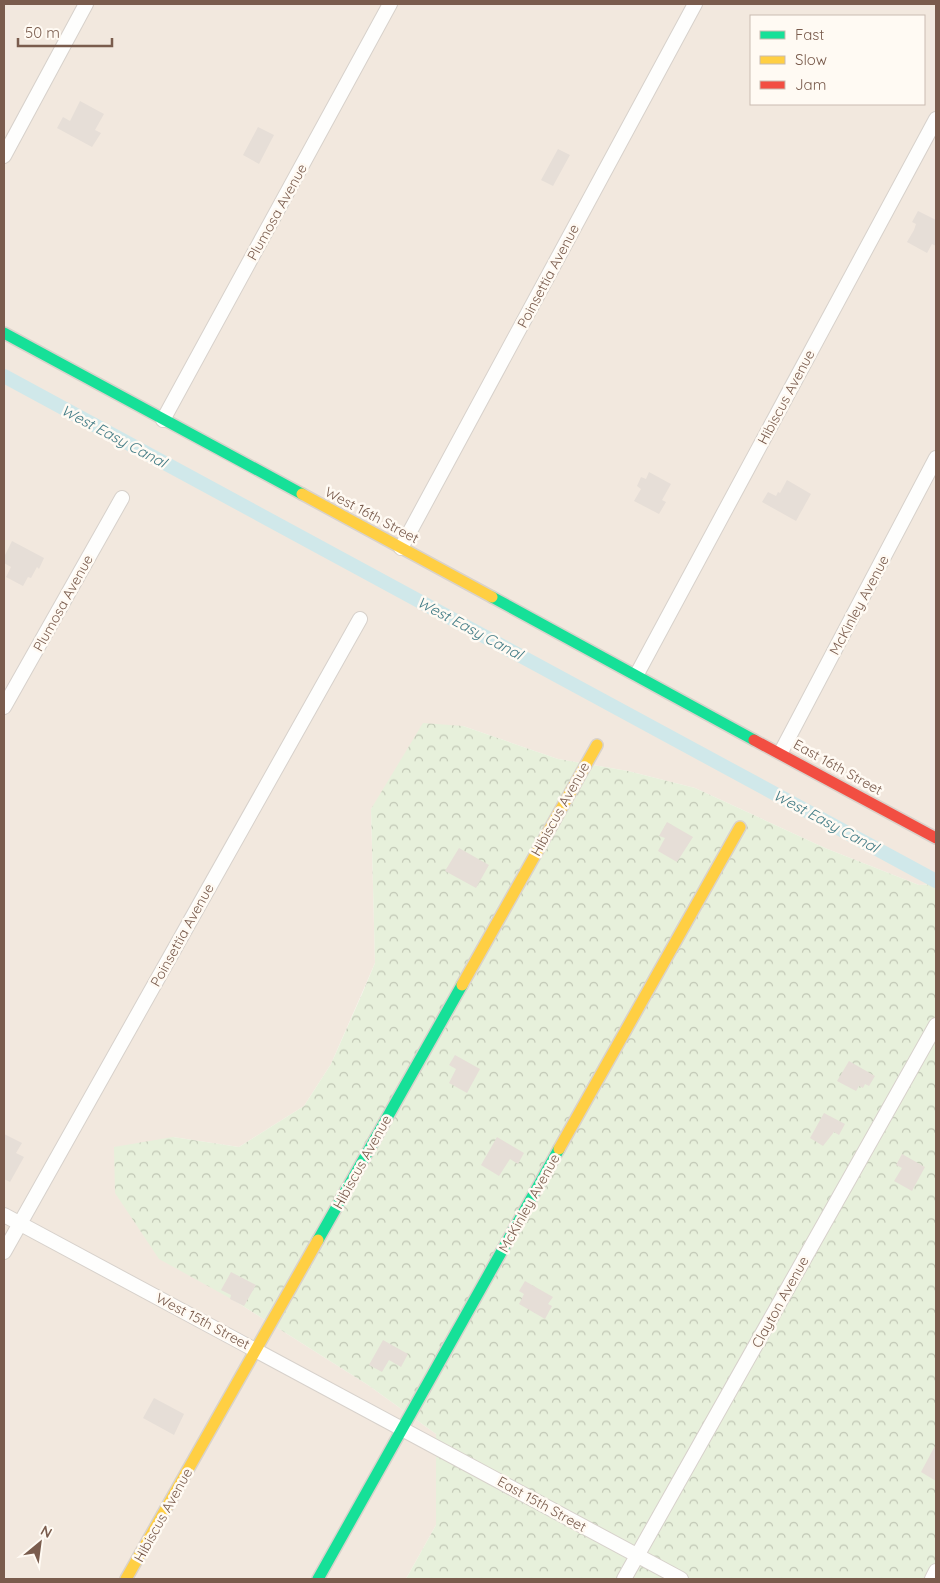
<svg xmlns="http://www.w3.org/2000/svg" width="940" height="1583" viewBox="0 0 940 1583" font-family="Quicksand,sans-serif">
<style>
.residential{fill:#f2e8de;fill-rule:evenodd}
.forest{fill:url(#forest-crowns)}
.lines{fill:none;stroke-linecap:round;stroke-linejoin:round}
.canal{stroke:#d0e8ea;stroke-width:14}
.building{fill:#e6ded7}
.street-casing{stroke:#d7d1cb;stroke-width:16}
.fast-casing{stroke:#d9d2cb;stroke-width:14}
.slow-casing{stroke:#d9d2cb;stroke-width:14}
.jam-casing{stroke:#d9d2cb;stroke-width:14}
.street{stroke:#fefefd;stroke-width:14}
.fast{stroke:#16e098;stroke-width:11}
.slow{stroke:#ffcf43;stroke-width:11}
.jam{stroke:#f24e42;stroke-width:11}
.labels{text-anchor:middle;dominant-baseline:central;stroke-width:5;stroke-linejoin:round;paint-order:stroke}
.street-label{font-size:14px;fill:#7a5c4d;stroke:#fffaf3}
.water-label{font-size:15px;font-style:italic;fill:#437c86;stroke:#fffaf3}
</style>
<defs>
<pattern id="forest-crowns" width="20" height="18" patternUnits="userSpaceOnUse" patternTransform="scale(1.25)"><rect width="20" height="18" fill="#e7f0db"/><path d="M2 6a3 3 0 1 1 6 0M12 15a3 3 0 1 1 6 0" fill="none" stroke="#c0c6b4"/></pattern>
</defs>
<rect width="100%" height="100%" fill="#f9f5f0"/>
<!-- residential -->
<path class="residential" d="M4 4H936V884L919 885 825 848 695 788 628 771 558 759 463 726 371 809 375 963 331 1064 304 1106 239 1147 173 1137 235 1301 368 1385 436 1434V1525L406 1579H4ZM751 16H924V104H751Z"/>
<!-- forest -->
<path class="forest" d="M423 723 463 726 558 759 628 771 695 788 825 848 919 885 936 884V1579H406L436 1525V1434L368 1385 235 1301 159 1259 115 1193 114 1147 173 1137 239 1147 304 1106 331 1064 362 994 375 963 371 809Z"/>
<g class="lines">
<!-- canal -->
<path class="canal" d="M4 376 936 881"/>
</g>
<!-- building -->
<path class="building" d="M80 101 104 114 95 130 101 133 92 147 57 128 63 117 70 121Z
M258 127 274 135 259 164 243 155Z
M558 149 570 155 553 186 541 180Z
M918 211 936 220V246L932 244 927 253 907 242 914 230 916 224 912 222Z
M649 472 671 484 662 500 666 502 659 514 634 501 641 489 637 486 641 477 646 479Z
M787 480 811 494 796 521 762 502 768 492 776 496 778 492 780 493Z
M12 541 44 558 39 569 37 567 31 578 28 577 23 586 6 577 11 567 4 563V557Z
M667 822 693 837 677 862 658 851 665 838 659 836Z
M459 848 489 865 476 888 445 871Z
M455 1055 480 1069 467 1093 449 1083 456 1069 449 1065Z
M849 1061 875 1076 869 1086 865 1084 863 1088 859 1086 856 1091 837 1081Z
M824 1113 845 1124 839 1135 834 1132 823 1146 810 1138Z
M4 1134 22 1143 16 1153 24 1157 10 1182 4 1179Z
M497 1137 524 1153 518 1164 510 1159 499 1176 481 1165Z
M902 1154 925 1167 912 1191 894 1181 902 1168 896 1165Z
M231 1272 256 1285 244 1306 230 1299 231 1295 221 1290Z
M525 1281 553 1297 548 1304 552 1306 545 1319 519 1304 524 1294 519 1291Z
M383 1340 408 1354 401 1367 389 1360 382 1372 369 1365Z
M154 1398 184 1414 174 1435 143 1418Z
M936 1444V1481L921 1472Z"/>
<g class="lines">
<!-- street casing -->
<g class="street-casing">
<path id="street" d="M4 156 86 4
M163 420 390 4
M401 548 695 4
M637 674 936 119
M4 707 122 498
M781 752 936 458
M4 1215 681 1579
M4 1252 360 619
M624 1579 936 1025
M932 1579 936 1571"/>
</g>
<!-- fast casing -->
<g class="fast-casing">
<path id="fast" d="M4 333 302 494
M492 597 754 740
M318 1240 462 985
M318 1579 559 1149"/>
</g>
<!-- slow casing -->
<g class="slow-casing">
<path id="slow" d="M302 494 492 597
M462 985 597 745
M559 1149 740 827
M126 1579 318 1240"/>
</g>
<!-- jam casing -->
<g class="jam-casing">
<path id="jam" d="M754 740 936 838"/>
</g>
<!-- street -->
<use href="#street" class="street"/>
<!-- fast -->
<use href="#fast" class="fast"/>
<!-- slow -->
<use href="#slow" class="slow"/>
<!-- jam -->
<use href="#jam" class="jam"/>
</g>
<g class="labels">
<!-- street labels -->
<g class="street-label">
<text transform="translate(277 212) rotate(-61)">Plumosa Avenue</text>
<text transform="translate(548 276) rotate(-62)">Poinsettia Avenue</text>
<text transform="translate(786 397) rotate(-62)">Hibiscus Avenue</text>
<text transform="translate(372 515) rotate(28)">West 16th Street</text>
<text transform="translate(63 603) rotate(-61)">Plumosa Avenue</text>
<text transform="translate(859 605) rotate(-62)">McKinley Avenue</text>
<text transform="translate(838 767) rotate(29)">East 16th Street</text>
<text transform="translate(560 809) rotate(-61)">Hibiscus Avenue</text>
<text transform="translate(182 935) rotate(-61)">Poinsettia Avenue</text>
<text transform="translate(362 1162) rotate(-61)">Hibiscus Avenue</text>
<text transform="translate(529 1203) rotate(-61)">McKinley Avenue</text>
<text transform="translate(780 1302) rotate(-61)">Clayton Avenue</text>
<text transform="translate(203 1321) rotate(28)">West 15th Street</text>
<text transform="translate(542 1504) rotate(29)">East 15th Street</text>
<text transform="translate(163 1515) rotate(-61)">Hibiscus Avenue</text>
</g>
<!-- water labels -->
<g class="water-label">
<text transform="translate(114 436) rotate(28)">West Easy Canal</text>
<text transform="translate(470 628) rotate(28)">West Easy Canal</text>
<text transform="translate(826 821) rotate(28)">West Easy Canal</text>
</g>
</g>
<!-- border -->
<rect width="940" height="1583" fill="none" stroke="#7a5c4d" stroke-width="10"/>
<!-- legend -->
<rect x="750" y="15" width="175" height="90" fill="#fffaf3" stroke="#cabbb1"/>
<rect x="760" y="31" width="25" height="8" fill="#16e098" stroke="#cabbb1"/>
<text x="795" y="40" font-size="15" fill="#7a5c4d">Fast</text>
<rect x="760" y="56" width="25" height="8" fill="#ffcf43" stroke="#cabbb1"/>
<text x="795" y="65" font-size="15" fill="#7a5c4d">Slow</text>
<rect x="760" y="81" width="25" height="8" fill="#f24e42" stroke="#cabbb1"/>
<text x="795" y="90" font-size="15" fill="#7a5c4d">Jam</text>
<!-- north arrow -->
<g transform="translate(40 1543) rotate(29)" stroke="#fffaf3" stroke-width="4" paint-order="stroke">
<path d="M0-4L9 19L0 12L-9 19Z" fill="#7a5c4d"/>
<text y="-8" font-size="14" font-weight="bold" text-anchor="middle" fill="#7a5c4d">N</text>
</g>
<!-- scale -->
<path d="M18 38v8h94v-8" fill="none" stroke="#7a5c4d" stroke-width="2.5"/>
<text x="25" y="38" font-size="15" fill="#7a5c4d" stroke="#fffaf3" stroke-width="4" paint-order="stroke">50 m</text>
</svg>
